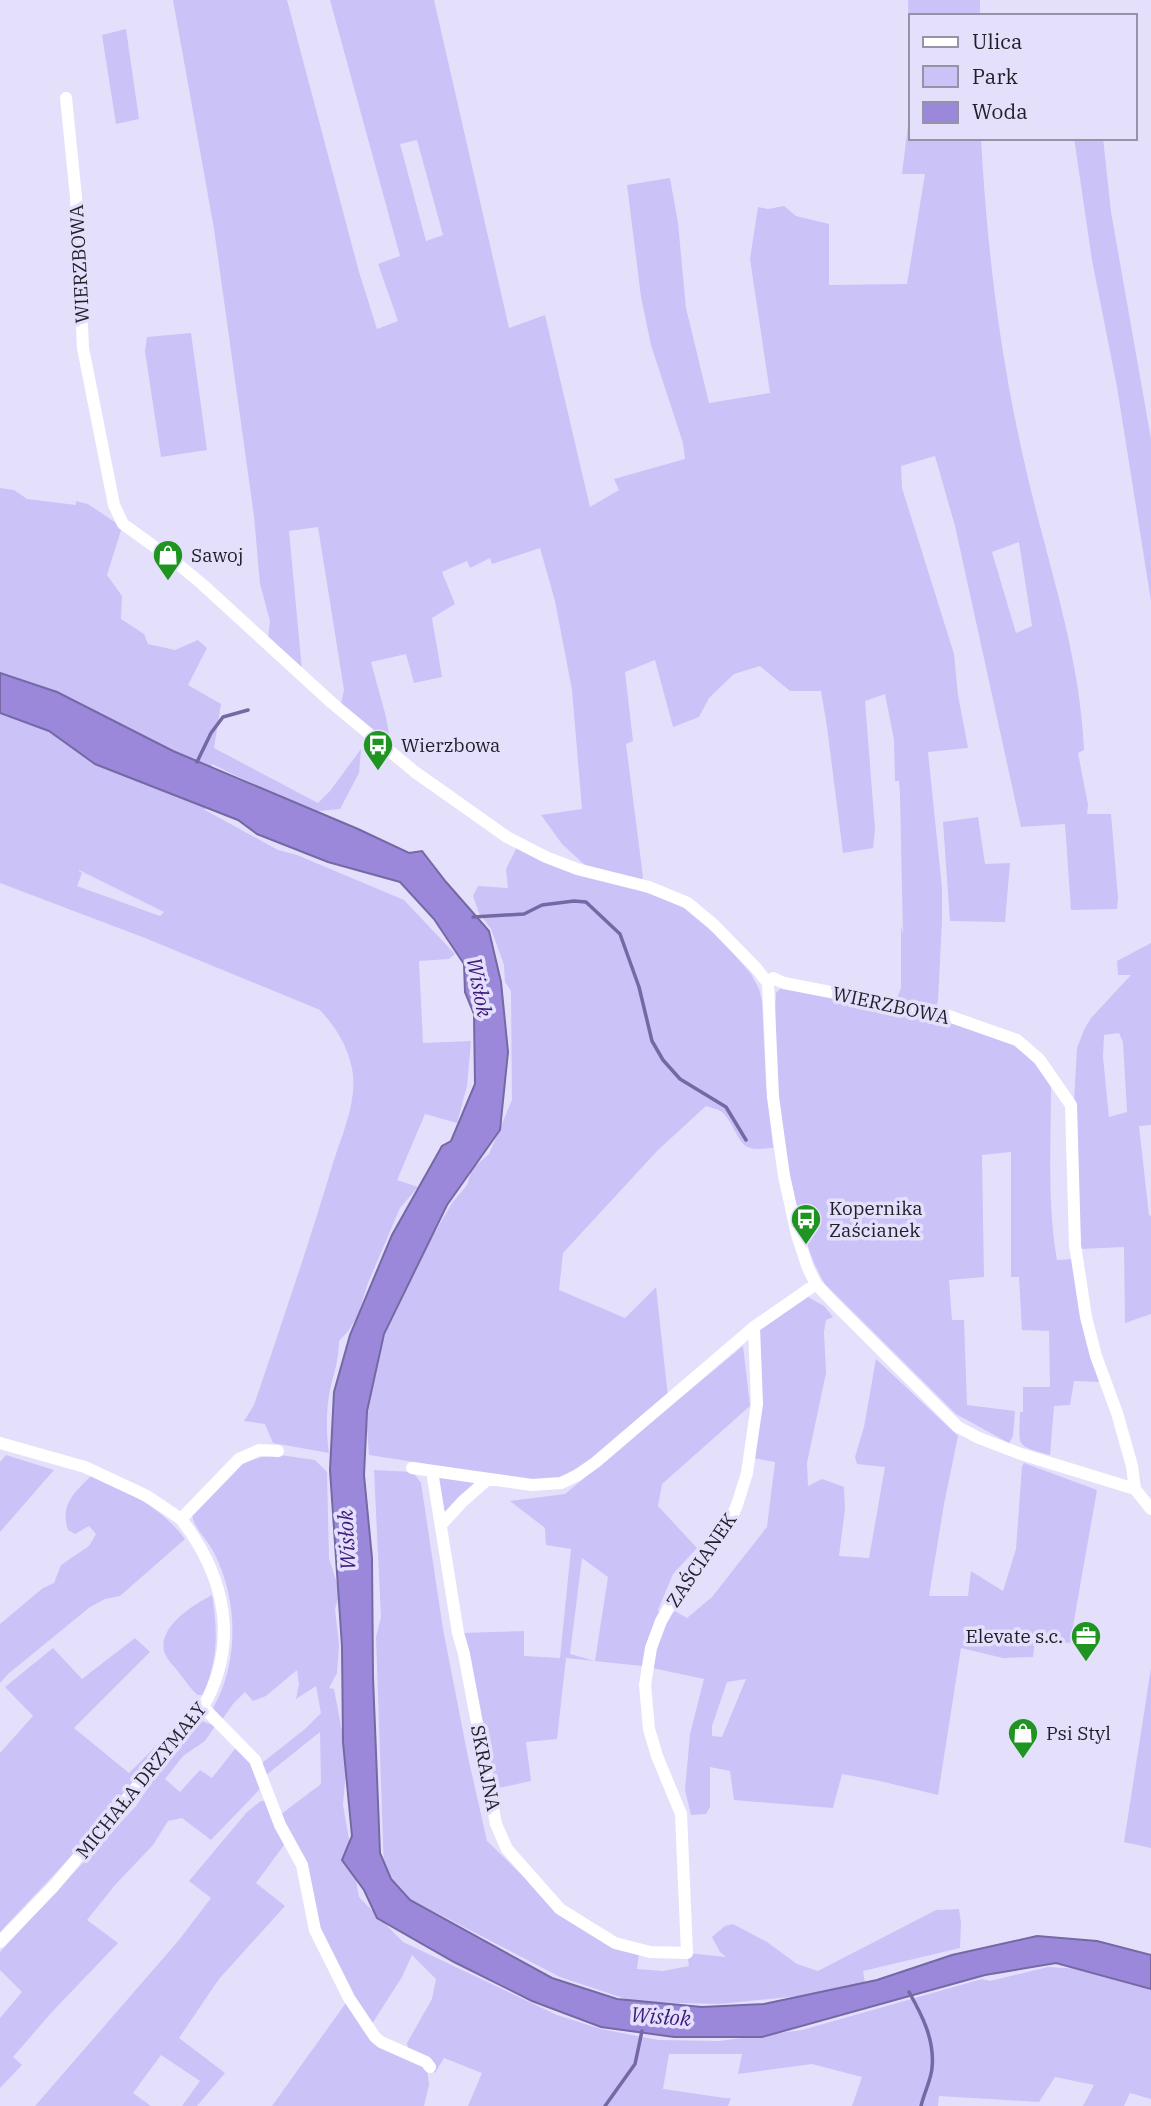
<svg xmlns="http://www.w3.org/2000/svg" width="1151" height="2106" viewBox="0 0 1151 2106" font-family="'IBM Plex Serif',serif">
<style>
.green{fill:#cbc2f7;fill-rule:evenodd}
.water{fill:#9b88db;stroke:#7668a5;stroke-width:2}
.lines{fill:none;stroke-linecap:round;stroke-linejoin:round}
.stream{stroke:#7668a5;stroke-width:3.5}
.street{stroke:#fff;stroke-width:12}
.labels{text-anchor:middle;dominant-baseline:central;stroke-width:7;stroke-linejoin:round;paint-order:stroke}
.street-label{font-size:19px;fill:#201e28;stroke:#e4e0fc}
.poi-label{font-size:19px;fill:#201e28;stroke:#e4e0fc;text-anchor:start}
.water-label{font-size:21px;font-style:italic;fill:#3d197a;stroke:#e4e0fc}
</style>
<rect width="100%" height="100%" fill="#e4e0fc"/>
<!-- green -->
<path class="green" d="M173 0H287L359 272 377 329 398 321 378 264 400 256 330 0H434L509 328 545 315 590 507 619 490 614 479 685 459 683 443 651 345 641 297 627 185 670 178 678 223 686 308 709 403 770 393 750 259 758 207 768 209 784 206 796 216 829 224V285L907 284 925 174H902L911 100V138H981C987 249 1000 357 1025 465 1046 559 1080 652 1084 750L1078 753 1088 805 1087 814H1111L1118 898 1117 909 1071 910 1065 824 1021 827 955 526 935 456 901 466 902 488 954 654 958 695 968 748 928 752 942 888V920L938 1001 936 1007 895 1003 901 988V925L903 935 900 795 899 781H895L894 740 885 694 865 701 875 829 873 848 843 853 827 727 821 691H790L760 666 734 674 709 698 699 717 673 727 655 660 625 672 633 741 626 744 643 877 641 881 586 866 562 844 541 815 582 809 572 690 555 601 540 548 492 564 490 558 470 568 467 561 442 572 455 604 432 618 442 677 414 683 406 654 371 662 386 717 391 745 341 704 344 690 318 527 289 531 302 670 268 639 270 621 260 584 254 516 214 229ZM417 140 443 235 426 241 400 144ZM1019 542 1032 626 1016 633 992 552Z
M908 0H980V16H911V99Z
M126 29 139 119 116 124 102 35Z
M1074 138H1103L1111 212 1151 439V601L1117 387 1092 260Z
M191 333 207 450 161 457 145 351 147 337Z
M0 488 14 490 27 499 76 505V501L88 504 122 527 107 575 122 596 121 619 144 634 148 644 175 650 198 640 207 648 188 685 221 704 214 748 318 803 330 791 361 749 359 773 340 809 310 812 212 764 205 810 278 850 297 855 404 900 455 954 449 959 419 961 423 1043 471 1041 467 1086 457 1123 425 1114 397 1180 418 1187 400 1208 368 1283 358 1315 349 1330 339 1341C339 1360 334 1372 330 1390 326 1410 326 1433 329 1453L273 1443 265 1424 244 1421 254 1405C281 1325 309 1244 333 1163 342 1135 356 1104 353 1075 350 1050 337 1028 320 1010L145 938 0 883ZM79 871V870L164 912 160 916 77 886 82 873Z
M978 817 985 864 1010 863 1005 922 950 921 943 822Z
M518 845 680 905 721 939 751 974 759 989 762 1001 766 1084 773 1148C766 1148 757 1150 750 1148 738 1145 733 1121 722 1112 718 1109 711 1108 706 1106L658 1150 563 1253 559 1290 625 1318 656 1287 668 1397 595 1456 558 1480 524 1479 369 1455 366 1416 381 1343 431 1239 452 1203 467 1185 472 1169 489 1154 512 1100 511 991 505 982 504 965 491 929 479 913 473 896 478 886 508 888 506 869Z
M1151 943V1125L1139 1126 1149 1215 1151 1216V1314L1125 1323 1124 1247 1081 1249 1074 1102 1077 1048 1084 1030 1091 1018 1131 975H1118L1117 961ZM1119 1033 1123 1042 1127 1112 1109 1117 1103 1057 1104 1035Z
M781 988C829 997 877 1006 924 1017 952 1023 983 1026 1008 1040 1025 1049 1044 1069 1051 1087 1051 1144 1047 1204 1057 1260L1074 1259 1102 1382 1074 1381 1070 1405 1054 1406 1050 1455C1015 1445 1019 1448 1020 1412H1023V1387H1050L1049 1331 1022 1330 1019 1277H1011V1152L982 1155 984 1277 949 1280 952 1320H964L967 1405 1015 1411 1013 1436 1009 1443 956 1414 825 1284C808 1256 803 1229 795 1198 780 1131 772 1061 776 993Z
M808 1297 824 1306 833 1317 826 1320 824 1332 826 1373 807 1463 808 1486 822 1479 844 1487 845 1509 839 1556 869 1558 885 1467 857 1464 855 1457 864 1427 876 1359 958 1436 944 1504 929 1596H968L971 1571 1003 1591 1016 1549 1022 1466 1024 1463 1097 1490 1070 1643 1035 1640 1033 1657 1003 1658 961 1648 938 1795 880 1781 842 1774 833 1808 734 1800 730 1771 710 1767V1807L706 1814 691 1815 685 1790 690 1734 704 1679 652 1668 654 1650 673 1610 687 1618 712 1597 767 1527 775 1462 753 1458 760 1329 803 1298ZM746 1679 722 1737 712 1736V1726L727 1682Z
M743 1346 750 1406 662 1484 658 1506 697 1548 673 1574 658 1610 659 1612 642 1666 566 1658 557 1739 526 1742 531 1781 494 1789 461 1633 524 1631V1656L560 1658 571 1549 546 1545 545 1528 510 1501 565 1494ZM582 1558 608 1577 595 1661 570 1654Z
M6 1455 54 1470 0 1532V1462Z
M280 1455 315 1460 327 1472 329 1558 340 1593 335 1609 339 1645 337 1673 329 1688 334 1689 347 1758 343 1805 359 1897 403 1942 557 2015 601 2029 658 2040 719 2041 802 2030 982 1979 990 1981 1048 1967 1097 1970 1151 1989V2099L1130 2093 1124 2106H1083L1094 2085 1055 2077 1039 2102 939 2096 938 2106H852L862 2077 812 2064 738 2074 742 2054H669L663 2089 725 2098H731L728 2106H468L482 2073 444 2058 435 2073 426 2059 408 2049 407 2043 432 1999 436 1979 412 1955 402 1977 370 2027 319 1932 280 1815 321 1784 320 1732 265 1776 262 1763 305 1729 321 1713 316 1686 296 1699 299 1684 297 1670 266 1696 253 1701 245 1692 233 1704 221 1721 213 1708C240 1662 238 1597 213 1551 207 1539 192 1526 192 1513L243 1463 262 1457Z
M374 1470 413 1472 421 1483 443 1629 468 1757 487 1841 558 1910 639 1954 637 1969 663 1971 689 1966 687 1953 726 1957 720 1952 712 1937 725 1926 733 1924 767 1942 797 1964 818 1971 936 1910 959 1909 961 1923 960 1948 863 1971 865 1983 828 1993 719 2004 635 2002 560 1977 402 1895 384 1871 376 1637 381 1617Z
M91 1476C129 1493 159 1505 185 1539L120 1596 105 1599 90 1607 8 1674 0 1683V1624L43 1588 54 1583 61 1565 89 1546 96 1534 89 1526 75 1534 68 1530C60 1504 74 1493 91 1476Z
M440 1477 474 1483 475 1485 445 1513 438 1479Z
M212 1595C218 1634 218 1659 203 1695H198C191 1690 186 1681 180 1674 175 1667 166 1659 164 1651 158 1626 195 1604 212 1595Z
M135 1638 150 1652 74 1728 129 1773 191 1711 188 1719 79 1848 0 1932V1753L33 1716 5 1687 53 1648 82 1679Z
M1151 1668V1848L1124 1842Z
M202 1721 215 1726 205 1741 183 1756 165 1779 180 1792 200 1770 212 1778 238 1745 253 1765 260 1789 211 1840 182 1818 168 1821 153 1845 115 1885 87 1920 118 1943 51 2013 13 2057 22 2065 0 2088V2018L22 1992 0 1970V1952L136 1806 158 1773Z
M261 1801H265L287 1841 256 1883 285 1906 219 1979 179 2038 225 2073 197 2106H182L200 2081 161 2055 133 2093 151 2106H35L179 1940 211 1898 189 1881 247 1812Z
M348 2000 367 2030 427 2067 429 2085 424 2106H272Z"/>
<!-- water -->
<path class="water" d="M0 673 57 692 173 751 358 829 409 853 422 851 446 882 489 931 501 982 508 1052 500 1130 447 1205 384 1334 367 1411 364 1475 372 1558 373 1677 380 1853 391 1879 410 1900 552 1978 617 1999 702 2007 764 2004 877 1980 952 1955 1037 1936 1097 1941 1151 1955V1989L1056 1963 985 1975 762 2037H674L601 2027 532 2001 454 1962 377 1918 364 1890 342 1860 352 1836 343 1742 342 1646 330 1470 334 1392 350 1335 392 1235 442 1146 451 1141 475 1084 474 1014 465 992 464 964 434 919 400 882 328 862 257 834 238 820 95 764 49 731 0 713Z"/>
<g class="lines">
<!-- stream -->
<path class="stream" d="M197 762 211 733 223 717 248 710
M473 917 524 914 542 905 574 901 586 902 620 934 639 987 652 1041 663 1060 680 1079 726 1107 746 1140
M909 1992C922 2015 935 2040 932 2068 931 2080 924 2093 921 2106
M605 2106 635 2064 642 2031"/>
<!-- street -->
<path class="street" d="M66 98 76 197 83 348 114 505 123 524 173 560 202 584 332 703 415 772 507 837 546 857 577 869 649 887 688 903 713 924 756 968 768 983
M768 983 773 978 784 983 943 1014 1017 1040 1039 1059 1071 1105 1075 1245 1086 1317 1096 1356 1117 1413 1132 1466 1135 1489
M768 983 773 1097 784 1176 797 1235 808 1268 816 1284 833 1302 958 1427 979 1438 1021 1454 1135 1489 1151 1509
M0 1443 85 1467 147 1496 181 1519
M412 1468 532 1485 561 1483 578 1475 596 1462 754 1327 816 1284
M432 1471 458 1633 464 1654 496 1824 507 1849 560 1909 615 1943 650 1952 687 1953 681 1814 657 1756 649 1729 645 1685 651 1648 661 1621 674 1599 729 1523 737 1505 747 1473 757 1404 754 1327
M441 1525 462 1502 488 1479
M203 1707 255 1760 280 1825 302 1865 315 1930 349 1998 375 2037 381 2042 426 2062 430 2067
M0 1942 54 1886 203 1707C240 1642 225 1576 181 1519L239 1459 259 1450 278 1451"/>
</g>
<!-- icons -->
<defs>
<g id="shop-pin" transform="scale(1.575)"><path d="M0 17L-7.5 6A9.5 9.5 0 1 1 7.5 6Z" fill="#1f9421" stroke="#e4e0fc"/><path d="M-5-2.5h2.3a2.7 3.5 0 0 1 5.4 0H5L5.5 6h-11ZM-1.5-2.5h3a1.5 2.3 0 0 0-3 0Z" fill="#fff"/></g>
<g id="bus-pin" transform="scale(1.575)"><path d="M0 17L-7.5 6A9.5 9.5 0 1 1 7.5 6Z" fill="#1f9421" stroke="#e4e0fc"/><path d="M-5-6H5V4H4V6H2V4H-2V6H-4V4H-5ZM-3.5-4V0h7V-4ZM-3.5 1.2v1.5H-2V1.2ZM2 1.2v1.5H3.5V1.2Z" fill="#fff"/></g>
<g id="office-pin" transform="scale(1.575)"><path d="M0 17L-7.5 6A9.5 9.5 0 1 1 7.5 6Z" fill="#1f9421" stroke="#e4e0fc"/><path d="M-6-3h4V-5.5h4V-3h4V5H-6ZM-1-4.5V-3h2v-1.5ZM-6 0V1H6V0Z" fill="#fff"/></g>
</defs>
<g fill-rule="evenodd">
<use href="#shop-pin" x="168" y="555"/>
<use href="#bus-pin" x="378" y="745"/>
<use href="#bus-pin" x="806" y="1219"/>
<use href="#office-pin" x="1086" y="1636"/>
<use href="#shop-pin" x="1023" y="1733"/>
</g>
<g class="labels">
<!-- street labels -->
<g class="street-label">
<text transform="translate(79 264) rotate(-93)">WIERZBOWA</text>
<text transform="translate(891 1005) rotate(12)">WIERZBOWA</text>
<text transform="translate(701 1560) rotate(-56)">ZAŚCIANEK</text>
<text transform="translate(486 1768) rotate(79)">SKRAJNA</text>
<text transform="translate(141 1780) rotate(-51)">MICHAŁA DRZYMAŁY</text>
</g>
<!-- poi labels -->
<g class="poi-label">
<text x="191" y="555">Sawoj</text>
<text x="401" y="745">Wierzbowa</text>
<text x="829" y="1208">Kopernika<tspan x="829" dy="22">Zaścianek</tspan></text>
<text x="1063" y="1636" text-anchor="end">Elevate s.c.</text>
<text x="1046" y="1733">Psi Styl</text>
</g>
<!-- water labels -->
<g class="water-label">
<text transform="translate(480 987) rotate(79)">Wisłok</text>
<text transform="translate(346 1540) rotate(-93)">Wisłok</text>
<text transform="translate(661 2016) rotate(4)">Wisłok</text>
</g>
</g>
<!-- legend -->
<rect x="909" y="14" width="228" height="126" fill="#e4e0fc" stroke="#9692a7" stroke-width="2"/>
<rect x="923" y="37" width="35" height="10" fill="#ffffff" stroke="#9692a7" stroke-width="2"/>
<text x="972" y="49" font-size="21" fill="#201e28">Ulica</text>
<rect x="923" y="66" width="35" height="21" fill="#cbc2f7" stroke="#9692a7" stroke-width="2"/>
<text x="972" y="84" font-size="21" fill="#201e28">Park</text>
<rect x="923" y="102" width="35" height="21" fill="#9b88db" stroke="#9692a7" stroke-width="2"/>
<text x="972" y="119" font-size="21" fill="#201e28">Woda</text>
</svg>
